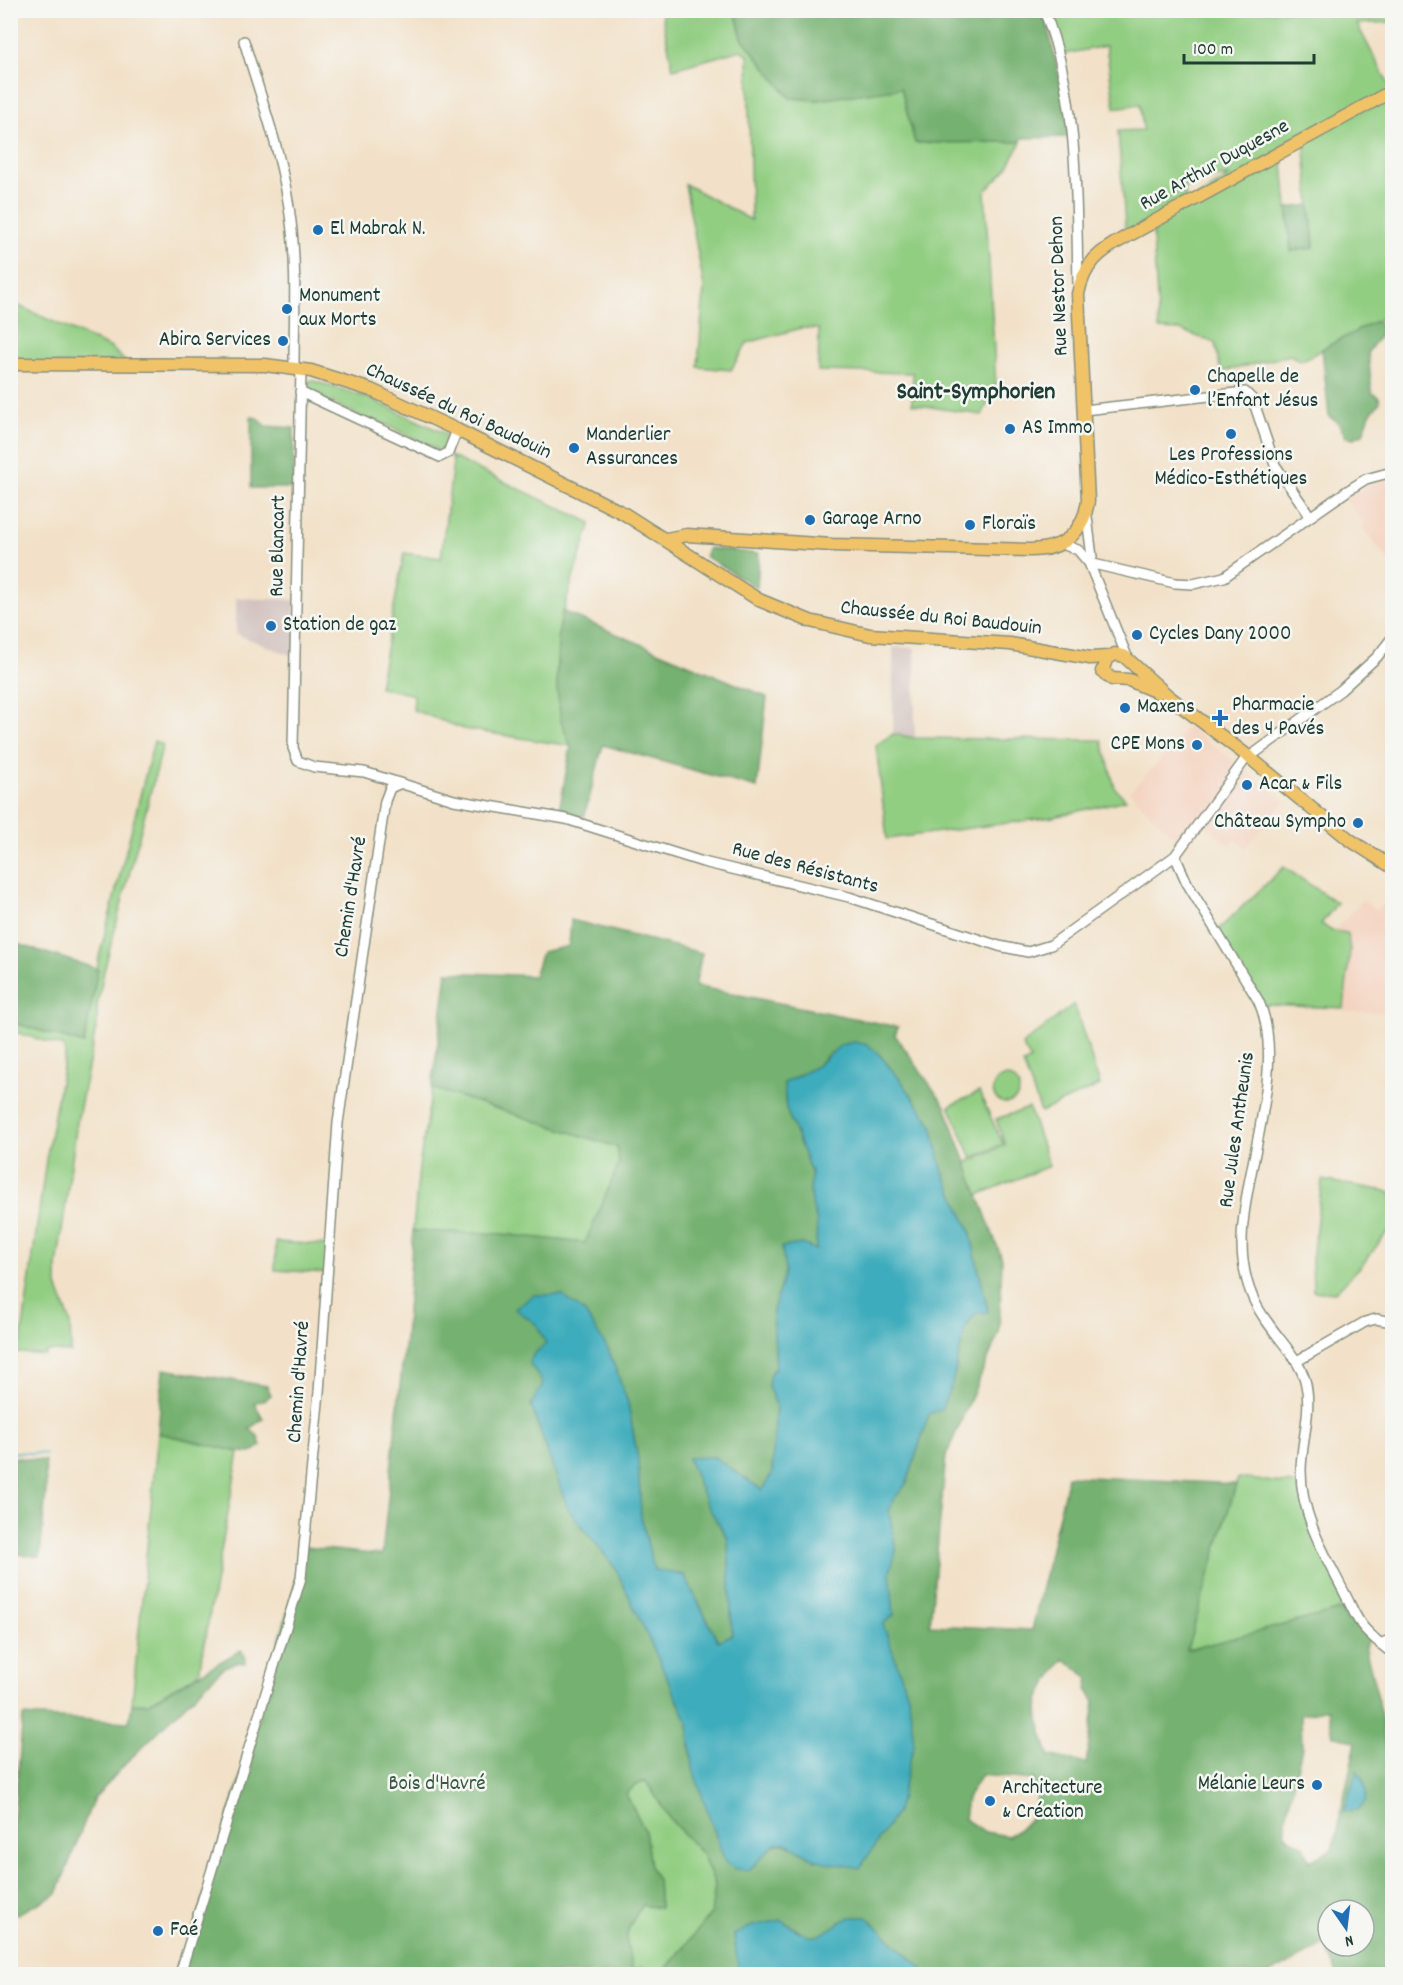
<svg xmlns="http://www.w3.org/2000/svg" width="1403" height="1985" viewBox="0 0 1403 1985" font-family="Dekko,sans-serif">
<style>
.built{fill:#f4d3c0}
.industrial{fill:#d0c0bc}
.green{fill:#92ce82;stroke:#58865b;stroke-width:1.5;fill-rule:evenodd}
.forest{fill:#75b170;stroke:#4a7752;stroke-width:1.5;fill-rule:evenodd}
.water{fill:#3eacbc;stroke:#2e7478;stroke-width:1.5}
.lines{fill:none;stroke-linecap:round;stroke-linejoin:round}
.stream{stroke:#3eacbc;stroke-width:2}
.minor-casing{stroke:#888f7e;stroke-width:12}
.major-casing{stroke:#888f7e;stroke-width:15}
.minor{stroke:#fff;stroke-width:9}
.major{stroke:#f0c369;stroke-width:12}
.poi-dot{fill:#1f6fb2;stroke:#f6f6f2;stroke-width:2}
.labels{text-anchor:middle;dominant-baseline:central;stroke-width:5;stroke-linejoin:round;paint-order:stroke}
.street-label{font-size:21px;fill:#1f3d34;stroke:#f6f6f2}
.poi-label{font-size:21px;fill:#1f3d34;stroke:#f6f6f2;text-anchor:start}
.park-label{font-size:21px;fill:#365a44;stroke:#f6f6f2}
.quarter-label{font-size:24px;font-weight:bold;fill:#1f3d34;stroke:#f6f6f2}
</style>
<rect width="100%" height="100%" fill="#f6f6f2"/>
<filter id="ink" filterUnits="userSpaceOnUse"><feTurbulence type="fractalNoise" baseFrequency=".0167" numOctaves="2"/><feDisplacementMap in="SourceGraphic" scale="12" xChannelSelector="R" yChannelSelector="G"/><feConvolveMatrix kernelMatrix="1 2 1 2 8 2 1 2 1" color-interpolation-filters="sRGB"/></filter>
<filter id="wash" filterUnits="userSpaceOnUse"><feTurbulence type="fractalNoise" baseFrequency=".008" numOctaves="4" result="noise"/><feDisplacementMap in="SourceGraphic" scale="24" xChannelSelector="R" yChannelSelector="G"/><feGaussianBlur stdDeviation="1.35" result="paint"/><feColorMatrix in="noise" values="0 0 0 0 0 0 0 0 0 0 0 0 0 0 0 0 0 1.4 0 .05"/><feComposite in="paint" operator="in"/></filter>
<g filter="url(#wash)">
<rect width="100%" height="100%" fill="#f2e1c8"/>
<!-- built -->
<path class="built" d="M1392 478V565L1362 528 1365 524 1345 499 1368 485Z
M1187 726 1286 801 1246 848 1236 840 1228 844 1197 819 1181 841 1165 828 1129 792 1165 755Z
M1392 891V1012H1344L1350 950 1341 934 1334 931 1362 900 1376 909 1383 904Z"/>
<!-- industrial -->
<path class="industrial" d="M236 598 295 600V657L236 634Z
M893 647 915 648V738L893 734Z"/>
<!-- green -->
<path class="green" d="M661 11H735L742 38 790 98 817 100 901 88 915 143 1021 142 1006 170 985 191 996 386 982 415 912 404 913 373 818 371 819 329 801 328 747 343 731 370 698 367 704 287 685 184 751 220 748 55 741 50 673 69Z
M1044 11H1392V22L1357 24 1392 91V313L1301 361 1290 355 1221 372 1215 343 1180 330 1159 329 1152 223 1126 237 1118 131 1143 130 1140 104 1115 108 1106 46 1060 55ZM1304 140 1314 247 1291 251 1282 152ZM1230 176 1187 204 1184 187 1191 186V181Z
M10 302 111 348 128 364H11Z
M311 380 369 398 444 433 448 441 443 453 435 452 436 449 378 421H370L308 391 305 384Z
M450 456 591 523C566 599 539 666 571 746L464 729 413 710 414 695 379 687 404 553 441 558 453 462Z
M893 734 915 738 1102 740 1115 788 1126 800 1053 817 887 839 876 745Z
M154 741 163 745 104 971 97 1005V1023L77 1122 57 1267V1286L70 1321 71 1352 46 1351 45 1355 11 1352V1341L21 1342 46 1160 65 1055 64 1047 11 1031V1022L84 1044 99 957Z
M1284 867 1337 903 1321 924 1334 931 1347 933 1350 950 1344 1008 1266 1005 1262 1008 1217 931Z
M1074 1004 1100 1085 1041 1112 1023 1064 1031 1060 1022 1045Z
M993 1090a13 13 0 1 1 26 0a13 13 0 1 1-26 0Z
M432 1088 617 1147 619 1164 586 1243 501 1234 413 1231 419 1167Z
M979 1092 1003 1144 972 1158 949 1106Z
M1029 1108 1049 1166 978 1195 966 1163 1005 1145 996 1119Z
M1322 1180 1392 1192V1231H1388L1363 1264 1334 1293 1313 1291 1312 1260Z
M276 1242 328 1245 326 1273 275 1270Z
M158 1433 239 1452 199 1673 149 1703 132 1704Z
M1238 1478 1302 1485 1307 1512 1352 1607 1186 1651Z
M646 1781 670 1819 702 1854 715 1885 711 1914 662 1974H654L642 1967 633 1973C626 1938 621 1934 643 1905L660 1908 658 1882 650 1867 645 1831 626 1794 635 1785Z"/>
<!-- forest -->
<path class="forest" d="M735 11H1044L1073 137 1022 138 1021 142 915 143 901 88 817 100 790 98 742 38Z
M1310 205 1314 248 1291 251 1288 208Z
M1375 321 1382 325 1384 330 1368 352 1372 393 1379 397 1380 402 1370 414 1363 434 1354 438 1346 437 1337 421 1329 417 1322 349Z
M251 417 258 418 266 426 294 428V488H251Z
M709 548 759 554 757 588 705 556Z
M562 611 767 697 757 788 603 745 584 817 559 811 571 746 561 722 557 689 558 638Z
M571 920 702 953 695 986 898 1027 895 1035 945 1106 1002 1259 999 1333 946 1456 930 1625 1032 1630 1068 1476 1236 1484 1187 1650 1352 1607 1372 1636 1365 1646 1379 1702 1392 1795V1974H1337L1326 1944 1270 1974H928L867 1917 840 1922 821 1936 809 1937 782 1920 734 1935 739 1974H662L711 1914 715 1885 702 1854 670 1819 646 1781 635 1785 626 1794 645 1831 650 1867 658 1882 660 1908 643 1905C621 1934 626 1938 633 1972L642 1967 654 1974H180L254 1734 305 1547 382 1555 405 1338 413 1231 501 1234 585 1243 619 1164 617 1147 432 1088 447 972 534 976 542 952 569 946ZM829 1053H878L902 1082 932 1125 942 1169 970 1231 988 1311 976 1313 966 1326 952 1383 929 1414 907 1483 893 1500 889 1512 896 1551 889 1572 894 1615 883 1624 890 1649 816 1860C789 1844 775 1832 755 1865L701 1786 691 1756 688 1722 616 1569 568 1508 531 1405 543 1384 534 1354 546 1344 537 1325 516 1308 597 1335 608 1349 628 1403 638 1460 641 1517 654 1570 684 1575 719 1642 732 1635 728 1539 707 1505 688 1458 714 1457 762 1490 772 1474 776 1405 768 1386 770 1375 776 1367 773 1311 785 1271 783 1247 816 1250 817 1222 810 1197 811 1172 786 1108 784 1083 817 1066ZM1064 1659 1089 1678 1087 1689 1095 1702 1086 1764 1049 1755C1033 1704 1032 1703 1064 1659ZM1328 1709 1333 1735 1356 1742 1333 1849 1310 1861 1304 1846 1285 1835 1286 1816 1302 1747 1301 1715ZM981 1775 1034 1780C1039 1810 1035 1821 1008 1836L985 1832 964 1819 967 1798ZM1328 1910H1364V1946H1328Z
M11 942 98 969 84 1044 11 1022Z
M163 1369 267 1386 271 1395 263 1401 254 1402 263 1419 249 1429 258 1436 261 1446 251 1453 239 1452 158 1433Z
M11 1457 45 1461 46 1490 40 1557 11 1553Z
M241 1650 246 1658 245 1663 237 1662 224 1667 128 1761 93 1800 57 1894 17 1914 11 1912V1828L14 1816 23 1716 129 1722 132 1704 149 1703Z"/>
<!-- water -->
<path class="water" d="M854 1042 868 1045 878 1053 902 1082 932 1125 942 1169 970 1231 988 1312 976 1313 966 1326 952 1383 941 1410 929 1414 907 1483 893 1500 889 1512 896 1551 890 1572 894 1615 883 1624 909 1698 914 1744 897 1812 860 1868 816 1860 787 1843 775 1844 749 1870 735 1869 725 1862 693 1769 688 1722 616 1569 568 1509 531 1405 543 1384 529 1362 534 1354 546 1344 537 1325 515 1309 534 1295H562L585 1313 608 1349 628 1403 638 1460 641 1517 654 1570 684 1575 718 1641 732 1635 728 1539 707 1505 688 1458 714 1457 762 1490 772 1474 776 1405 768 1386 770 1375 776 1367 773 1311 785 1271 782 1247 803 1244 816 1250 817 1222 810 1197 811 1172 786 1108 784 1083 817 1066 841 1045Z
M1357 1770C1369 1786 1373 1813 1344 1811Z
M851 1917H867L928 1974H739L734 1935 752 1926 782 1920C820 1949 815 1934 851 1917Z"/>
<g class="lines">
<!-- stream -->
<path class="stream" d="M10 1452 45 1454"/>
</g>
</g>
<g filter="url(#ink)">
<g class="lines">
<!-- minor casing -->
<g class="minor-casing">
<path id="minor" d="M1044 10C1079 99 1076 192 1078 286
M244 41C262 101 284 160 291 222 297 270 294 319 294 368
M301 369 293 748 298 761 314 767 364 772 454 800 566 819 703 862 849 897 999 946 1028 952 1051 945 1175 856 1244 761 1341 690 1377 657 1392 638
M300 392 440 457 448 453 457 430
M1084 410 1245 392 1253 400 1275 465 1310 516
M1086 509 1092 557 1089 563
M1062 544 1078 550 1089 563 1128 659
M1089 563 1175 583 1193 584 1224 577 1347 491 1366 479 1392 472
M1175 856 1187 883 1258 1000C1289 1065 1242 1173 1242 1242 1242 1271 1250 1300 1268 1323 1281 1342 1298 1358 1305 1380 1313 1410 1301 1441 1301 1471 1301 1516 1325 1555 1345 1594 1351 1605 1356 1620 1365 1629 1373 1638 1383 1646 1392 1653
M1297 1361 1365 1322 1376 1319 1392 1322
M1380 1644 1392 1639
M180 1974 301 1578 319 1392 338 1123 385 801 390 788 399 784"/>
</g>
<!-- major casing -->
<g class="major-casing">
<path id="major" d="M10 364 265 365 311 371 371 390 457 430 623 513 759 600 810 621 870 635 1010 644 1090 658 1108 657
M666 539 687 535 832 545 1030 550C1062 550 1083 534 1088 501L1078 294C1084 263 1100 251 1126 237L1392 91
M1102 671 1112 679 1129 680 1157 692
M1107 676 1104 669 1107 659 1115 654 1124 656 1168 696 1249 757 1350 840 1392 867"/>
</g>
<!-- minor -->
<use href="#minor" class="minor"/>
<!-- major -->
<use href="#major" class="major"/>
</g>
</g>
<!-- markers -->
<g class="poi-dot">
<circle cx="318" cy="230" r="6"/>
<circle cx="287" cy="309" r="6"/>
<circle cx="283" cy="341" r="6"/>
<circle cx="1195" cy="390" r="6"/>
<circle cx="1010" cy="429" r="6"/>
<circle cx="1231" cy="434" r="6"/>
<circle cx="574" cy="448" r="6"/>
<circle cx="810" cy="520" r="6"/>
<circle cx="970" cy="525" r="6"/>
<circle cx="271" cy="626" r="6"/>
<circle cx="1137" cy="635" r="6"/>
<circle cx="1125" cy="708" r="6"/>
<path d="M1217 709h6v6h6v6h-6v6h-6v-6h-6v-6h6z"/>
<circle cx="1197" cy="745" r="6"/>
<circle cx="1247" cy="785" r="6"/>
<circle cx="1358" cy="823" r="6"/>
<circle cx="1317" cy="1785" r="6"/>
<circle cx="990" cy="1801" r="6"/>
<circle cx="158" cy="1931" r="6"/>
</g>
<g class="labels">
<!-- street labels -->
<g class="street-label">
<text transform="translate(1215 166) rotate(-29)">Rue Arthur Duquesne</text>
<text transform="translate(1060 286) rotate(-92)">Rue Nestor Dehon</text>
<text transform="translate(458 412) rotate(25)">Chaussée du Roi Baudouin</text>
<text transform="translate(279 546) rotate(-89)">Rue Blancart</text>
<text transform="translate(941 619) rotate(6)">Chaussée du Roi Baudouin</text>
<text transform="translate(805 869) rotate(15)">Rue des Résistants</text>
<text transform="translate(352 897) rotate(-81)">Chemin d'Havré</text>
<text transform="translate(1238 1130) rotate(-82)">Rue Jules Antheunis</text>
<text transform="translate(300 1382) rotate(-86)">Chemin d'Havré</text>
</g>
<!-- poi labels -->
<g class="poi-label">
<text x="330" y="230">El Mabrak N.</text>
<text x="299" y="297">Monument<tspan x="299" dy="24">aux Morts</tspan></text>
<text x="271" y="341" text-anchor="end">Abira Services</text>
<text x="1207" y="378">Chapelle de<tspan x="1207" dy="24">l’Enfant Jésus</tspan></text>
<text x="1022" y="429">AS Immo</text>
<text x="586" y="436">Manderlier<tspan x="586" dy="24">Assurances</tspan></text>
<text x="1231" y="456" text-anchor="middle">Les Professions<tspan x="1231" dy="24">Médico-Esthétiques</tspan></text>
<text x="822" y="520">Garage Arno</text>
<text x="982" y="525">Floraïs</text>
<text x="283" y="626">Station de gaz</text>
<text x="1149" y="635">Cycles Dany 2000</text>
<text x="1232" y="706">Pharmacie<tspan x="1232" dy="24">des 4 Pavés</tspan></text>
<text x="1137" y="708">Maxens</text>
<text x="1185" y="745" text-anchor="end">CPE Mons</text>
<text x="1259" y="785">Acar &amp; Fils</text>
<text x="1346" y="823" text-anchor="end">Château Sympho</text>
<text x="1305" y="1785" text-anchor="end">Mélanie Leurs</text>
<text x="1002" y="1789">Architecture<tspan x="1002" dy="24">&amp; Création</tspan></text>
<text x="170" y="1931">Faé</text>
</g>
<!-- park labels -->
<g class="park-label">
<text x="437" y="1785">Bois d'Havré</text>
</g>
<!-- quarter labels -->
<g class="quarter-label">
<text x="976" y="393">Saint-Symphorien</text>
</g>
</g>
<!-- margin -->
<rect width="1403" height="1985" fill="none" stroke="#f6f6f2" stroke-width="36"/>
<!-- north arrow -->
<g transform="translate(1346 1928) rotate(166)"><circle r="28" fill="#f6f6f2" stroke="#a0aca6" stroke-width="1.5"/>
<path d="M0-4.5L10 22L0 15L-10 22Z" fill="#1f6fb2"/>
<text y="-9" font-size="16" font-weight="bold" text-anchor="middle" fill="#1f3d34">N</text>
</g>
<!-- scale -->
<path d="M1184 54v9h130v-9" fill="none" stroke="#1f3d34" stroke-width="3"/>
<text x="1193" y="54" font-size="18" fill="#1f3d34" stroke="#f6f6f2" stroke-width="4.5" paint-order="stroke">100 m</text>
</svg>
